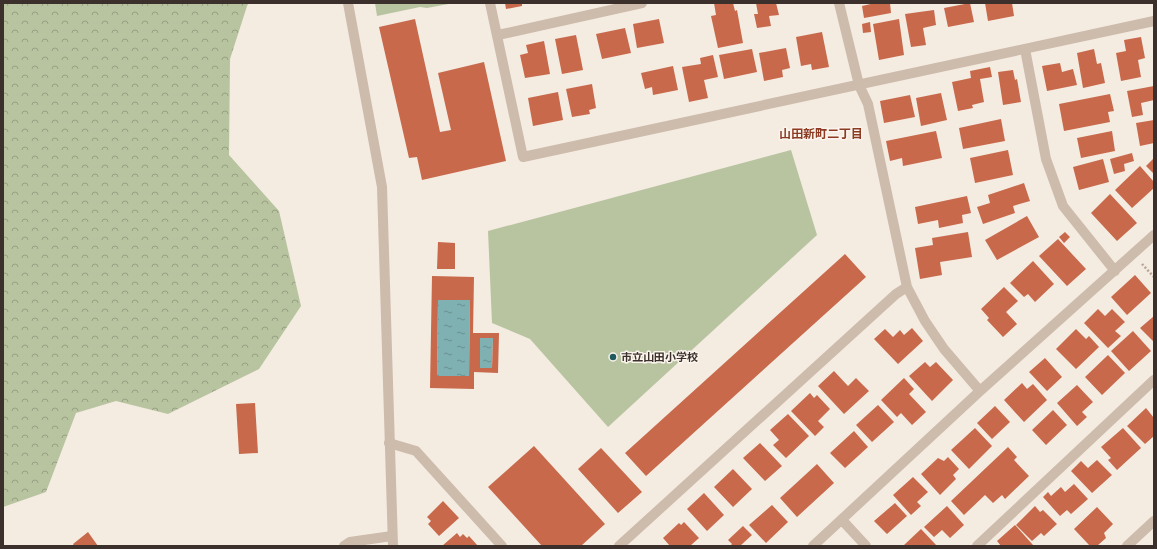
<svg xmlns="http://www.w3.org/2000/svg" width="1157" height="549" viewBox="0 0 1157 549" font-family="'Roboto Condensed','Noto Sans JP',sans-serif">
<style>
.forest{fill:url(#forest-crowns)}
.park{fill:#b8c4a0}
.water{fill:url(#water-ripples)}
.building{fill:#c8694b;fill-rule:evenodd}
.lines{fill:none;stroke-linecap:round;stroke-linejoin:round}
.path{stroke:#b9a596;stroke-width:2.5;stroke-dasharray:2 2;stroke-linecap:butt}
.service{stroke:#cdbbac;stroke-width:10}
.minor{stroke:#cdbbac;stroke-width:10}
.tertiary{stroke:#cdbbac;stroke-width:10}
.poi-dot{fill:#1f5a5e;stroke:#fbf5ee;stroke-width:1.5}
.labels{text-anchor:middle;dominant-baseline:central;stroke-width:3;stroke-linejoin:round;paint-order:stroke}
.poi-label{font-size:11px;font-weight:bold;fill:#3b302b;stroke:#fbf5ee;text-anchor:start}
.neighbourhood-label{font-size:12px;font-weight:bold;fill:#8c3b22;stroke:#fbf5ee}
</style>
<defs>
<pattern id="forest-crowns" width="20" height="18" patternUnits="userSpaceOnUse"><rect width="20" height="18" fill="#b8c4a0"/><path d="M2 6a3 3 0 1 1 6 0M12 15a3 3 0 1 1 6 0" fill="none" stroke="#97a083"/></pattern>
<pattern id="water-ripples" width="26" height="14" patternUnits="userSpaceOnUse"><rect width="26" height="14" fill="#7fb0b2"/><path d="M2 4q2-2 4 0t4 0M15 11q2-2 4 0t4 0" fill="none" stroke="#699091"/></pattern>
</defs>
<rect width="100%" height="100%" fill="#f4ebe1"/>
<!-- forest -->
<path class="forest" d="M3 3H248L230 59 229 155 279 211 301 306 259 369 168 414 116 401 76 413 46 492 3 507Z"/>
<!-- park -->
<path class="park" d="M375 3H454L427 8 420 7 377 16Z
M791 150 817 235 608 427 530 339 492 323 488 231Z"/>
<!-- water -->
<path class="water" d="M438 300H470L469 376H437Z
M480 338H493L492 368H480Z"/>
<!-- building -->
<path class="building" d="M505 3H522V6L506 9Z
M714 3H733L735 11 737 10 743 43 718 48 711 16 716 15Z
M756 3H776L779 15 769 16 771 26 757 28 754 14H758Z
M875 3H890L891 13 864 18 862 6Z
M970 3 974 22 948 27 944 8Z
M985 3H1012L1014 16 988 21Z
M934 10 936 25 923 28 926 45 911 47 905 14Z
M415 19 440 132 451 130 438 73 484 62 506 161 422 180 417 157 409 158 379 27Z
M659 19 664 43 637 48 633 24Z
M899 19 904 55 879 60 873 24Z
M870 22 871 32 863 33 862 24Z
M625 28 631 53 602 59 596 34Z
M822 32 829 67 812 70 811 64 801 66 796 37Z
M576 35 583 70 562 74 555 39Z
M1141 37 1145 58 1138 60 1141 77 1121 81 1116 53 1126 51 1124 40Z
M544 41 550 74 525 78 520 55 528 53 526 45Z
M786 48 790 68 782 70 783 77 764 81 759 53Z
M752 49 757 72 724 79 719 55Z
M1094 49 1097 64 1101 63 1105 83 1083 88 1077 53Z
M713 55 718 77 704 80 708 98 689 102 682 67 701 64 700 58Z
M1060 63 1062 72 1073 69 1077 85 1047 91 1042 66Z
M673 66 678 90 653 95 652 87 645 89 641 73Z
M990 67 992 77 980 79 984 102 972 105 973 108 958 111 952 82 971 78 970 71Z
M1013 70 1015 80 1017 79 1021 102 1003 105 998 72Z
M592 84 596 108 589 110 590 114 572 117 566 89Z
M1154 86V100L1141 103 1143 115 1132 117 1127 91Z
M558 92 563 120 533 126 528 98Z
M941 93 947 120 921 126 916 98Z
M1110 94 1114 111 1108 112 1110 122 1064 131 1059 104Z
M910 95 915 117 884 123 880 101Z
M1001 119 1005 141 963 149 959 128Z
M1154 120V143L1140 146 1136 123Z
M936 131 942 158 903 166 902 158 890 161 886 141Z
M1112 131 1115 151 1081 158 1077 138Z
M1008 150 1013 175 975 183 970 158Z
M1132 153 1134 161 1124 164 1125 171 1114 174 1110 159Z
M1154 158V174L1146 166Z
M1103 159 1109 182 1079 190 1073 167Z
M1140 166 1154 182V188L1132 208 1115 190Z
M1024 183 1030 201 1013 206 1015 213 983 224 977 207 990 203 988 195Z
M1110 194 1137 223 1117 241 1091 213Z
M967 196 971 213 962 215 963 223 939 228 938 220 918 224 915 207Z
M1027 216 1039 237 997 260 985 240Z
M968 232 972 257 940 262 942 275 920 279 915 248 933 245 932 238Z
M1065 232 1070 237 1064 243 1059 237Z
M1058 239 1086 269 1067 286 1039 256Z
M438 242 455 243V269H437Z
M845 254 866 277 646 476 625 453Z
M1033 261 1054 284 1035 302 1028 294 1024 297 1010 283Z
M1135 275 1151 293 1127 315 1111 297Z
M432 276 474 277 473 333H499L498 373 474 372V389L430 388ZM438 300H470L469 376H437ZM480 338H493L492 368H480Z
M1004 287 1018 301 1006 312 1017 324 1003 337 987 320 989 318 981 309Z
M1098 309 1105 316 1112 309 1125 322 1115 331 1121 336 1108 348 1084 323Z
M1154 316V342L1140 328Z
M912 328 923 341 898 364 874 339 885 329 893 337 900 330 904 335Z
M1076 329 1086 339 1089 336 1099 347 1076 369 1056 349Z
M1133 331 1151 351 1129 371 1111 351Z
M1108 355 1125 373 1102 395 1085 377Z
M1045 358 1062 377 1047 391 1029 372Z
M925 362 930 367 936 362 953 380 932 401 909 376Z
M834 371 848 386 856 378 869 391 844 414 818 386Z
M904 378 914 389 909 394 926 412 912 425 901 413 897 417 881 400Z
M1022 383 1027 389 1033 384 1047 400 1024 422 1004 400Z
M1077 385 1093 402 1082 412 1087 417 1077 426 1057 403Z
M810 393 814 398 817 395 830 409 818 421 824 427 815 436 791 411Z
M255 403 258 453 239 454 236 404Z
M878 405 894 422 872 442 856 425Z
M995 406 1010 422 992 439 977 423Z
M1146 408 1154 418V436L1145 444 1127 426Z
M1053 410 1067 425 1046 445 1032 430Z
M788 414 809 436 786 458 773 445 779 440 770 430Z
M975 428 992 446 969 469 951 450Z
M1123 428 1141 448 1117 470 1108 460 1111 458 1101 447Z
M854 431 868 447 845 468 830 453Z
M760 443 782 466 765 481 743 458Z
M534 446 605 524 581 546H542L488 487Z
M1008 447 1017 457 1014 460 1029 476 1005 499 1002 495 993 503 985 495 964 515 951 501Z
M601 448 642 492 618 513 578 469Z
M948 457 959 469 953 475 956 479 940 495 921 474 938 458 944 461Z
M1097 460 1112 475 1092 493 1071 471 1081 461 1088 468Z
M817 464 834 483 797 517 780 498Z
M733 469 752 489 733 507 714 487Z
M913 477 928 492 917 502 921 506 911 515 893 495Z
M1074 484 1088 499 1071 514 1067 510 1060 516 1043 497 1048 492 1051 496 1061 487 1065 492Z
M704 493 724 515 707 531 687 509Z
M443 501 459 518 439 536 428 524 431 521 427 517Z
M895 503 907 516 887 534 874 521Z
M772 505 788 522 766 543 749 525Z
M947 506 964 525 950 538 942 530 934 537 924 527Z
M1035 506 1040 512 1043 510 1057 524 1044 536 1041 533 1032 541 1016 525Z
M1097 507 1113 524 1104 533 1106 538 1097 546H1090L1074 529Z
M684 522 699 538 690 546H670L663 538 679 523 681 525Z
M1015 525 1033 545 1032 546H1001L997 541Z
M743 526 752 535 740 546H730L732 544 728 540Z
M921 529 937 546H903Z
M88 532 98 546H74L73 544Z
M457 533 460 537 463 534 467 538 469 536 478 546H442Z"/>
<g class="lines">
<!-- path -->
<path class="path" d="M1142 264 1154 277"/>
<!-- service -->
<path class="service" d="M344 546 350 542 392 536"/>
<!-- minor -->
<path class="minor" d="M490 3 523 157 1154 21
M839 3 859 85 868 104 907 287 925 321 944 349 980 391
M498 35 642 3
M1025 49 1046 159 1063 206 1115 271
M389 443 416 451 502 546
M842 520 866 546
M619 546 896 294 907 287
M813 546 980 391 1154 235
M977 546 1154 380
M1127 546 1154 521"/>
<!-- tertiary -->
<path class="tertiary" d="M348 3 382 187 393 546"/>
</g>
<!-- markers -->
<circle class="poi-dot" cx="613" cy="357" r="4"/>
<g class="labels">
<!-- poi labels -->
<g class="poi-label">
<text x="621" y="357">市立山田小学校</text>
</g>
<!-- neighbourhood labels -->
<g class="neighbourhood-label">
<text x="821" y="134">山田新町二丁目</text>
</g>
</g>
<!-- border -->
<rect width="1157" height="549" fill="none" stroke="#3b302b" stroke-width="8"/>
</svg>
